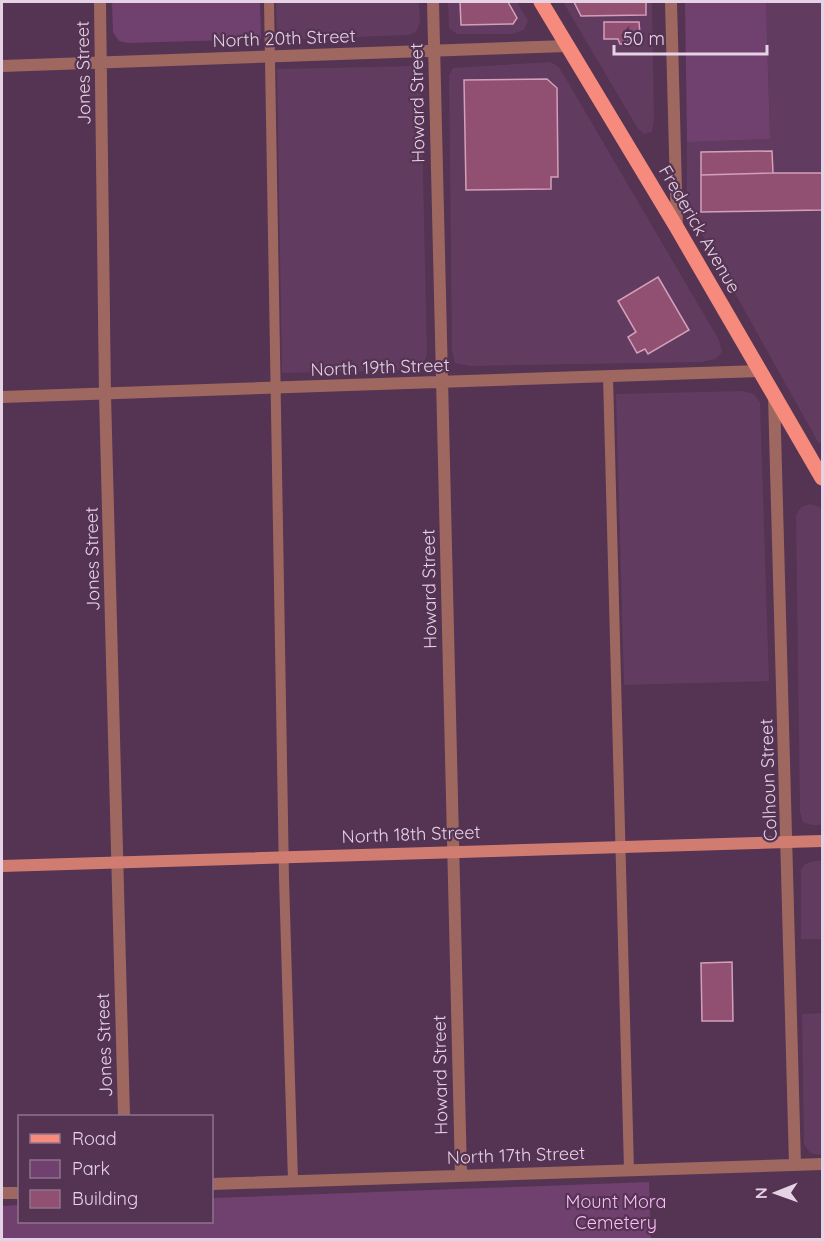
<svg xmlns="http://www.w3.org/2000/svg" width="824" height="1241" viewBox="0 0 824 1241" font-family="Quicksand,sans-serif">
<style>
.built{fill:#623b60}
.green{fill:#70416f}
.building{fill:#914f72;stroke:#d3a0b9;stroke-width:1.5}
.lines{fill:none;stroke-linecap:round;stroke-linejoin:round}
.lane{stroke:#9e6860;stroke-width:10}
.street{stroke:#9e6860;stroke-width:12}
.secondary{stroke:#d07c71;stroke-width:12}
.primary{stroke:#f68a7d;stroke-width:15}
.labels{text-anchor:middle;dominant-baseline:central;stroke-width:4.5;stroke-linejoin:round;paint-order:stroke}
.street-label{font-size:18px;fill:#e6d2e5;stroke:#543353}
.park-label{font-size:18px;fill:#fbbef8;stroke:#543353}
</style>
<rect width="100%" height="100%" fill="#543353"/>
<!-- built -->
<path class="built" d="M276 2H419L420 23 416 32 408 35 277 40Z
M448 2H517L528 21 524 30 513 34H457L449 28Z
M563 2H652L654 119 652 132 644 134 638 129Z
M766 2H822V444L818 442 689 211 687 197V142L770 139Z
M550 62 559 67 719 340 722 352 715 359 702 362 470 366 455 363 452 350 449 75 453 68Z
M412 66 421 82 427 355 423 364 412 370 282 373 277 69Z
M743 391 754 394 760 403 769 681 624 685 616 394Z
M810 504 820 507 822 512V825H812L803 822 800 812 796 515 801 507Z
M816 861H822V939H801V870L805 864Z
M822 1013V1155H820L810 1153 804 1144 802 1014Z"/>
<!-- green -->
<path class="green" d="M112 2H260L261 39 128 43 119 41 113 32Z
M685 2H766L770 139 687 142Z
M649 1182 651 1239H2V1206L19 1205 20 1222H212V1198Z"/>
<!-- building -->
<path class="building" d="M460 2H508L517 18 513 24 461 25Z
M574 2H646V15L581 16Z
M604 22H639L640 34H634L635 40 631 44H620L618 39H604Z
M547 79 557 88 558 177H551V189L466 190 464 80Z
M772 151 773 173 701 175V152Z
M773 173H822V210L701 212V175Z
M658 277 689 330 648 354 645 349 637 353 628 337 636 332 618 301Z
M732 962 733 1021H702L701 963Z"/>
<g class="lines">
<!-- lane -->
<path class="lane" d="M269 2 284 878 293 1181
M608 376 629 1170"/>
<!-- street -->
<path class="street" d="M100 2 105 395 124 1116
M433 2 461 1175
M671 2 677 228
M2 66 567 46
M774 395 795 1165
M2 397 759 371
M212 1184 822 1164
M2 1193H20"/>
<!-- secondary -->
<path class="secondary" d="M2 866 822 841"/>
<!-- primary -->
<path class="primary" d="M541 2 677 228 822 478"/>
</g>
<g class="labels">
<!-- street labels -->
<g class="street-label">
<text transform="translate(284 38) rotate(-2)">North 20th Street</text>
<text transform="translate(83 73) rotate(-91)">Jones Street</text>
<text transform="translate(417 103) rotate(-91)">Howard Street</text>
<text transform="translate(700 229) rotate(60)">Frederick Avenue</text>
<text transform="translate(380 367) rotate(-2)">North 19th Street</text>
<text transform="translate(92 559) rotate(-91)">Jones Street</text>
<text transform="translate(429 589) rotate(-91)">Howard Street</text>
<text transform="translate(768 780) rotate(-92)">Colhoun Street</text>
<text transform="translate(411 834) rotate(-2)">North 18th Street</text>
<text transform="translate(104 1045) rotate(-92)">Jones Street</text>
<text transform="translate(440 1075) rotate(-91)">Howard Street</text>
<text transform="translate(516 1155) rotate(-2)">North 17th Street</text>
</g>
<!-- park labels -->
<g class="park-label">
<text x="616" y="1201">Mount Mora<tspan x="616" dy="21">Cemetery</tspan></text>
</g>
</g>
<!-- border -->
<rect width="824" height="1241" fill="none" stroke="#e6d2e5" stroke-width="6"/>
<!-- legend -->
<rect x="18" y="1115" width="195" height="108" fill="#543353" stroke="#8e738d" stroke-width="1.5"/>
<rect x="30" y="1134" width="30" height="9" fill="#f68a7d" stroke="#8e738d" stroke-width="1.5"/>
<text x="72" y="1145" font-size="18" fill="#e6d2e5">Road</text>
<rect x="30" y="1160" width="30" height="18" fill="#70416f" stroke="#8e738d" stroke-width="1.5"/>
<text x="72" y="1175" font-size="18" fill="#e6d2e5">Park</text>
<rect x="30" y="1190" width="30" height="18" fill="#914f72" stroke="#8e738d" stroke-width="1.5"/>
<text x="72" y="1205" font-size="18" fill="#e6d2e5">Building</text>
<!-- north arrow -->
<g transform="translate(776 1193) rotate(269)" stroke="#543353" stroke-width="4.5" paint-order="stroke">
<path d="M0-4.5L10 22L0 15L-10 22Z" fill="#e6d2e5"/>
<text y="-9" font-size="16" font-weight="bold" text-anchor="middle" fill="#e6d2e5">N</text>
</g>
<!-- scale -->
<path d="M614 45v9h153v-9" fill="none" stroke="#e6d2e5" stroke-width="3"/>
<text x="623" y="45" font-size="18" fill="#e6d2e5" stroke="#543353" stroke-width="4.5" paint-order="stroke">50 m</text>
</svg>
